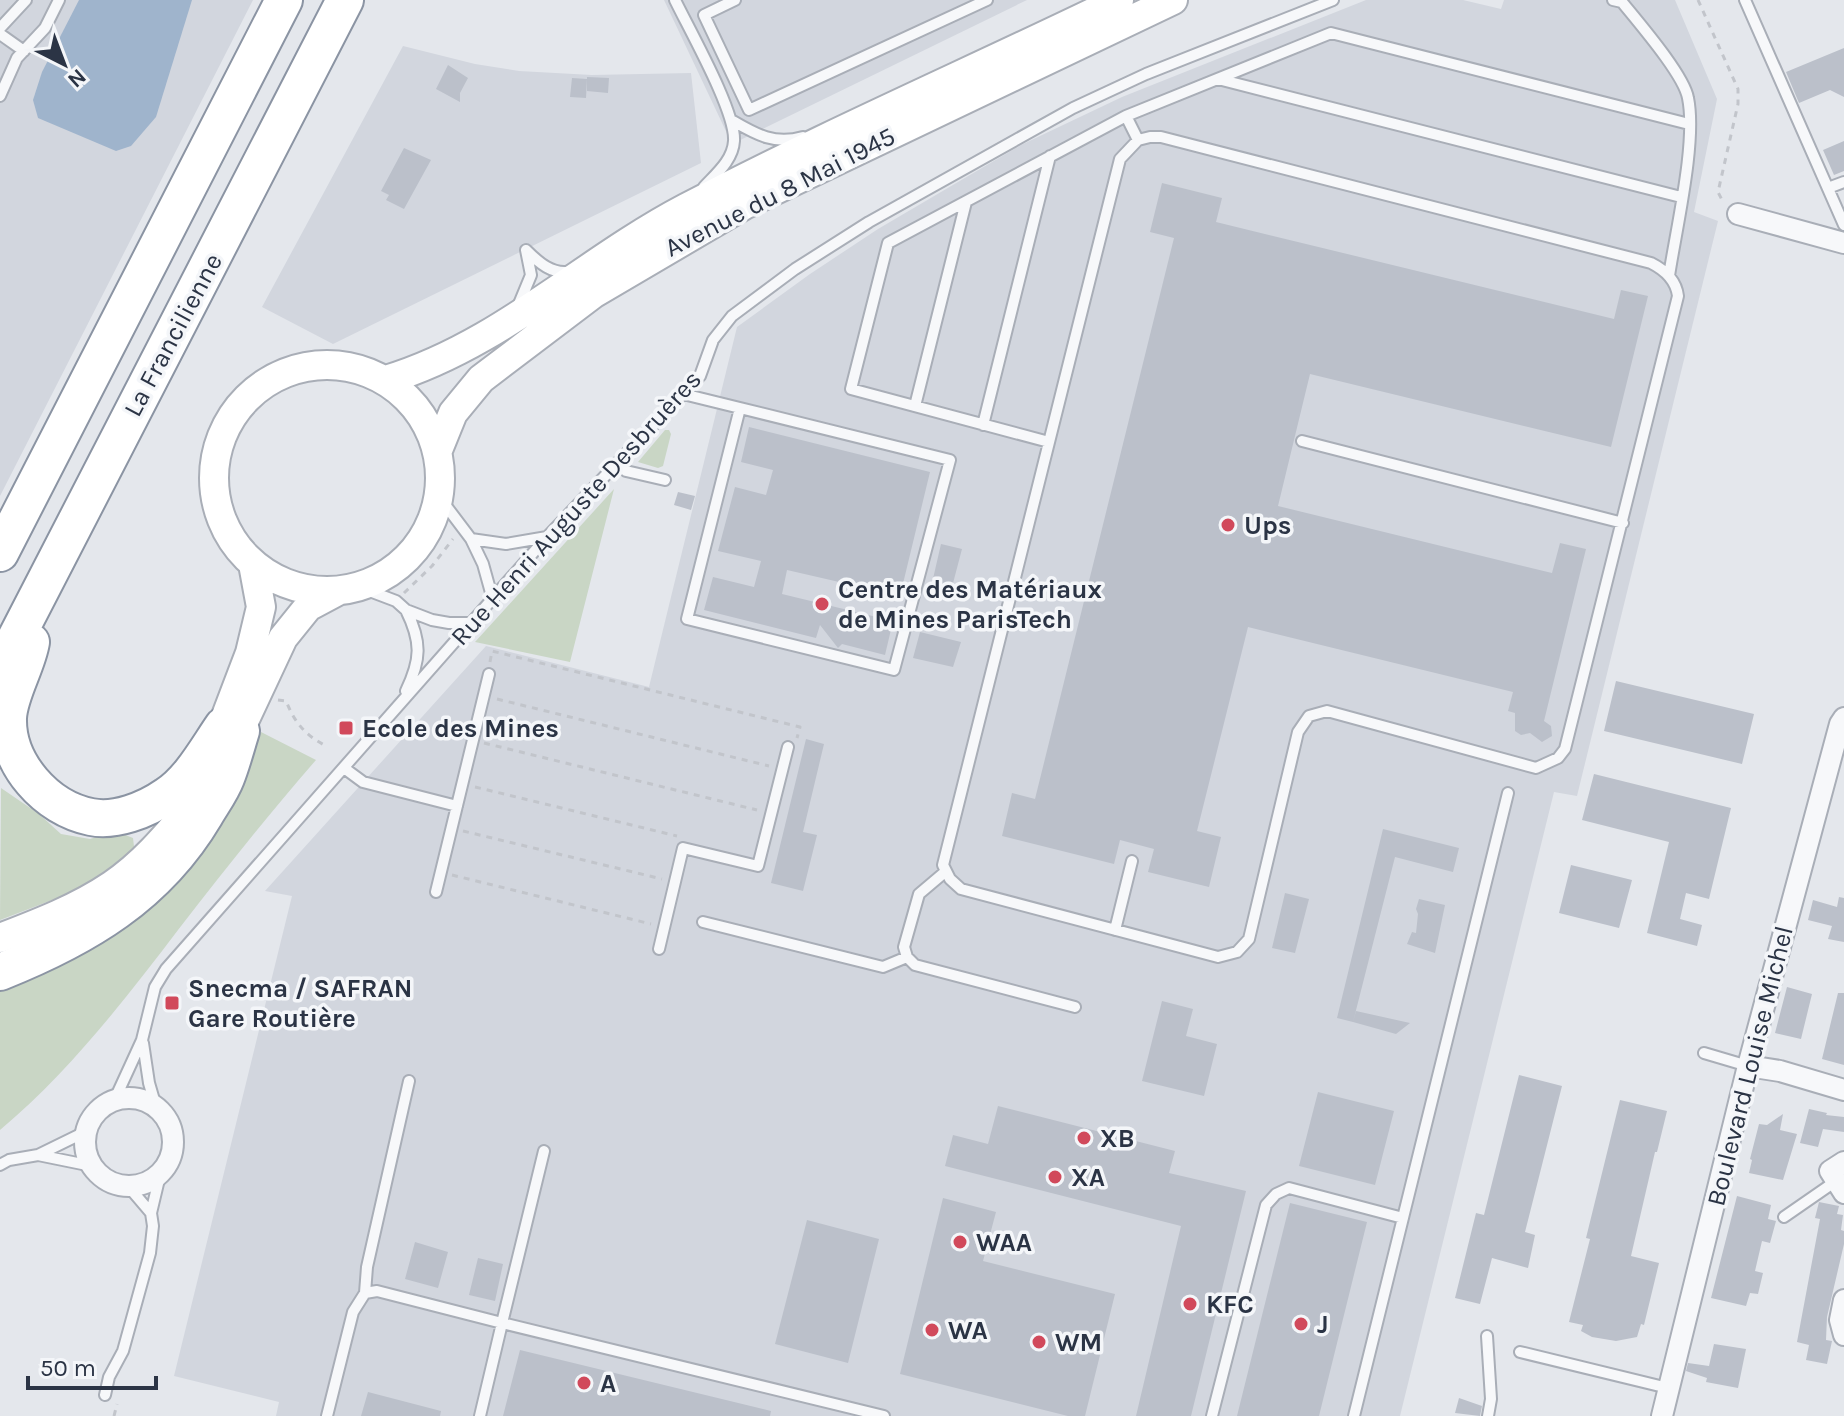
<svg xmlns="http://www.w3.org/2000/svg" width="1844" height="1416" viewBox="0 0 1844 1416" font-family="Karla,sans-serif">
<style>
.built{fill:#d2d6de}
.green{fill:#c9d6c5}
.water{fill:#9fb4cc}
.building{fill:#bbc0ca}
.lines{fill:none;stroke-linecap:round;stroke-linejoin:round}
.lane-casing{stroke:#a9aeb7;stroke-width:14}
.street-casing{stroke:#a9aeb7;stroke-width:24}
.secondary-casing{stroke:#a9aeb7;stroke-width:32}
.highway-casing{stroke:#8b94a3;stroke-width:40}
.path{stroke:#c2c5cb;stroke-width:3;stroke-dasharray:6 6;stroke-linecap:butt}
.lane{stroke:#f7f8fa;stroke-width:10}
.street{stroke:#f7f8fa;stroke-width:20}
.secondary{stroke:#fff;stroke-width:28}
.highway{stroke:#fff;stroke-width:36}
.poi-dot{fill:#d1495b;stroke:#f4f6f9;stroke-width:3}
.labels{text-anchor:middle;dominant-baseline:central;stroke-width:7;stroke-linejoin:round;paint-order:stroke}
.street-label{font-size:26px;fill:#2b3445;stroke:#f4f6f9}
.poi-label{font-size:26px;font-weight:bold;fill:#2b3445;stroke:#f4f6f9;text-anchor:start}
</style>
<rect width="100%" height="100%" fill="#e4e7ec"/>
<!-- built -->
<path class="built" d="M0 0H253L0 496Z
M664 0H1027L732 144Z
M1366 0H1463L1501 9 1504 0H1675L1717 99 1694 212 1718 221 1577 796 1554 792 1400 1416H276L279 1402 174 1376 292 896 265 891 486 646 649 687 737 327 810 274 878 229 1021 145 1122 97Z
M403 46 475 64 519 71 592 75 691 73 701 163 333 344 262 307Z"/>
<!-- green -->
<path class="green" d="M665 430H669L671 434 663 466 658 468 638 462Z
M614 489 570 662 475 642Z
M261 732 316 760C268 815 223 872 178 930 124 1001 68 1073 0 1130V987L236 784Z
M1 788 39 814 61 834 90 839 115 831 133 838 135 855 107 879 0 920Z"/>
<!-- water -->
<path class="water" d="M79 0H192L156 117 131 146 116 151 38 118 33 100 42 72Z"/>
<!-- building -->
<path class="building" d="M1844 48V97L1830 90 1799 103 1786 72Z
M448 65 468 78 460 93V102L436 89Z
M587 77 609 78 608 93 587 91Z
M572 78 587 79 586 98 570 97Z
M1844 141V171L1834 175 1823 150Z
M404 148 431 160 404 209 386 200 389 195 381 191Z
M1162 183 1222 198 1216 222 1614 319 1621 290 1648 296 1611 447 1310 374 1278 506 1552 573 1560 543 1586 549 1544 721 1551 726 1552 736 1542 742 1530 733 1521 735 1515 731V713L1508 711 1513 692 1248 627 1197 831 1221 837 1209 887 1148 872 1154 849 1120 840 1114 864 1002 836 1012 793 1035 799 1174 238 1150 232Z
M749 427 930 472 900 596 787 570 782 594 893 621 885 655 842 644 838 648 820 625 816 638 704 610 713 577 754 587 761 561 718 551 735 487 766 495 773 470 741 462Z
M678 492 695 496 691 510 674 505Z
M941 544 962 549 952 587 932 583Z
M920 632 961 642 953 667 913 658Z
M1616 681 1754 714 1742 764 1604 731Z
M806 739 824 744 803 832 817 835 803 891 771 883Z
M1594 774 1731 808 1709 899 1686 893 1680 919 1702 925 1697 946 1647 933 1669 842 1582 820Z
M1383 829 1459 848 1453 872 1395 857 1353 1022 1337 1018Z
M1571 865 1632 880 1619 928 1559 913Z
M1285 893 1309 899 1295 953 1272 948Z
M1839 897 1844 898V942L1828 939 1832 926 1808 920 1813 900 1837 907Z
M1419 899 1445 905 1435 953 1407 944 1412 932 1416 933 1418 914 1416 909Z
M1787 987 1812 994 1801 1039 1775 1033Z
M1838 993H1844V1065L1822 1059Z
M1162 1001 1193 1009 1186 1036 1217 1044 1204 1096 1142 1081Z
M1356 1011 1410 1023 1396 1034 1353 1022Z
M1519 1075 1562 1086 1525 1232 1535 1235 1528 1268 1492 1258 1480 1304 1455 1298 1476 1213 1484 1215Z
M1318 1092 1394 1111 1375 1185 1299 1166Z
M1620 1100 1667 1111 1657 1152H1655L1631 1256 1659 1263 1644 1325 1641 1324 1637 1337 1616 1341 1592 1337 1581 1331 1583 1325 1569 1322 1590 1239 1586 1238Z
M998 1106 1175 1151 1169 1173 1246 1191 1191 1416H1136L1181 1226 945 1166 953 1135 988 1144Z
M1809 1109 1827 1113 1826 1115 1844 1117V1132L1823 1129 1818 1147 1800 1143Z
M1783 1114 1780 1130 1797 1134 1783 1180 1749 1173 1752 1160 1750 1159 1759 1124 1767 1125Z
M1737 1196 1771 1205 1768 1219 1776 1221 1770 1243 1762 1241 1755 1271 1763 1273 1758 1294 1750 1293 1746 1306 1711 1298Z
M943 1198 996 1212 983 1261 1115 1294 1085 1416H1068L900 1374Z
M1819 1202 1839 1206 1837 1214 1843 1215 1841 1230 1844 1231V1244L1827 1317 1826 1340 1832 1341 1827 1364 1806 1360 1809 1345 1797 1342 1820 1219 1815 1218Z
M1290 1203 1367 1222 1319 1416H1237Z
M807 1220 879 1239 848 1363 775 1344Z
M415 1242 448 1252 438 1288 405 1279Z
M478 1258 503 1264 495 1301 469 1295Z
M1714 1344 1746 1349 1738 1388 1706 1382 1707 1378 1686 1371 1688 1363 1709 1366Z
M520 1350 771 1411 770 1416H503Z
M368 1392 441 1411 440 1416H361Z
M1459 1398 1482 1406 1480 1416 1455 1413Z"/>
<g class="lines">
<!-- lane casing -->
<g class="lane-casing">
<path id="lane" d="M675 0C690 31 736 112 734 141 733 160 716 174 704 187
M735 0 704 15 749 110 987 0
M1613 0 1622 2C1639 23 1684 75 1688 98 1697 142 1676 229 1669 276
M1745 0 1844 225
M0 28 26 0
M0 34 24 51
M1218 79 1681 197
M0 96 17 58 45 28 59 0
M1126 116 1138 140
M733 121C757 135 775 145 803 137
M1150 137H1161L1651 263C1665 270 1676 280 1678 296L1565 749 1558 758 1536 768 1327 711 1309 716 1298 732 1249 939 1237 952 1218 957 961 889 950 879 943 865 1120 159 1138 140Z
M1828 188 1844 182
M519 304 531 275 526 250C538 262 553 276 572 271
M683 394 740 408 687 619 894 670 950 460 740 408
M915 406 966 202
M983 425 1050 156
M1302 441 1623 523
M1049 442 851 389 888 243 1126 116 1331 33 1689 124
M617 463 626 471 665 480
M440 498 471 539 483 564 493 600
M471 539 506 544 547 537
M359 587 396 601 406 610 432 620 449 623H473
M406 691C421 660 422 642 406 610
M344 768 363 782 457 806
M945 872 919 894 904 947 907 957 915 965 1075 1007
M436 892 489 674
M703 922 883 967 907 957
M1115 930 1132 861
M659 949 683 848 758 866 788 747
M143 1043 149 1083 156 1107
M1704 1053 1748 1066
M114 1101 142 1040 155 987 166 969 547 537 700 376 713 340 732 316 795 269 869 222 1073 108 1146 74 1333 0
M38 1155 92 1166
M0 1165 9 1160 38 1155 87 1131
M128 1186 151 1213
M1784 1217 1836 1181
M365 1293 367 1267 409 1081
M1487 1336 1491 1399 1488 1416
M1520 1352 1668 1388
M105 1395 109 1377 123 1351 150 1253 153 1226 151 1213 161 1171
M327 1416 353 1312 365 1293 377 1291 502 1323 544 1151
M480 1416 502 1323 884 1416
M1212 1416 1266 1205 1276 1194 1289 1188 1403 1218
M1354 1416 1508 793"/>
</g>
<!-- street casing -->
<g class="street-casing">
<path id="street" d="M1738 214 1844 243
M1748 1066 1780 1071 1844 1090
M85 1142a44 44 0 1 1 88 0a44 44 0 1 1-88 0Z
M1844 1162 1830 1171 1844 1193
M1844 1300 1840 1320 1844 1335
M1662 1416 1748 1066 1840 724 1844 718"/>
</g>
<!-- secondary casing -->
<g class="secondary-casing">
<path id="secondary" d="M214 478a113 113 0 1 1 226 0a113 113 0 1 1-226 0Z
M386 380C499 346 583 262 686 208 827 134 975 70 1119 0
M438 450 453 413 481 379 593 294 746 204 1173 0
M215 745 250 653 261 607 253 564
M232 747 283 638 308 607 338 591
M0 938C39 923 78 908 112 885 148 861 176 824 204 792"/>
</g>
<!-- highway casing -->
<g class="highway-casing">
<path id="highway" d="M0 553 284 0
M31 642C27 666 9 694 8 718 7 764 46 808 91 817 115 822 146 810 166 796 190 781 207 749 223 726
M0 669 345 0
M0 972C85 938 157 896 205 815 212 803 221 791 226 778 232 763 236 747 241 731"/>
</g>
<!-- path -->
<path class="path" d="M1698 0 1738 89V104L1718 192 1723 202
M404 593 432 566 453 539
M490 662 492 651 800 727 797 738
M497 699 769 766
M278 700 286 701C295 723 305 735 326 746
M484 743 757 810
M475 787 677 836
M463 831 662 879
M452 875 651 924
M114 1416 117 1404"/>
<!-- lane -->
<use href="#lane" class="lane"/>
<!-- street -->
<use href="#street" class="street"/>
<!-- secondary -->
<use href="#secondary" class="secondary"/>
<!-- highway -->
<use href="#highway" class="highway"/>
</g>
<!-- markers -->
<g class="poi-dot">
<circle cx="1228" cy="525" r="8"/>
<circle cx="822" cy="604" r="8"/>
<rect x="338" y="720" width="16" height="16" rx="4"/>
<rect x="164" y="995" width="16" height="16" rx="4"/>
<circle cx="1084" cy="1138" r="8"/>
<circle cx="1055" cy="1177" r="8"/>
<circle cx="960" cy="1242" r="8"/>
<circle cx="1190" cy="1304" r="8"/>
<circle cx="1301" cy="1324" r="8"/>
<circle cx="932" cy="1330" r="8"/>
<circle cx="1039" cy="1342" r="8"/>
<circle cx="584" cy="1383" r="8"/>
</g>
<g class="labels">
<!-- street labels -->
<g class="street-label">
<text transform="translate(780 192) rotate(-27)">Avenue du 8 Mai 1945</text>
<text transform="translate(173 335) rotate(-62)">La Francilienne</text>
<text transform="translate(576 508) rotate(-48)">Rue Henri Auguste Desbruères</text>
<text transform="translate(1750 1066) rotate(-76)">Boulevard Louise Michel</text>
</g>
<!-- poi labels -->
<g class="poi-label">
<text x="1244" y="525">Ups</text>
<text x="838" y="589">Centre des Matériaux<tspan x="838" dy="30">de Mines ParisTech</tspan></text>
<text x="362" y="728">Ecole des Mines</text>
<text x="188" y="988">Snecma / SAFRAN<tspan x="188" dy="30">Gare Routière</tspan></text>
<text x="1100" y="1138">XB</text>
<text x="1071" y="1177">XA</text>
<text x="976" y="1242">WAA</text>
<text x="1206" y="1304">KFC</text>
<text x="1317" y="1324">J</text>
<text x="948" y="1330">WA</text>
<text x="1055" y="1342">WM</text>
<text x="600" y="1383">A</text>
</g>
</g>
<!-- north arrow -->
<g transform="translate(64 64) rotate(138)" stroke="#f4f6f9" stroke-width="6" paint-order="stroke">
<path d="M0-6L14 30L0 20L-14 30Z" fill="#2b3445"/>
<text y="-12" font-size="22" font-weight="bold" text-anchor="middle" fill="#2b3445">N</text>
</g>
<!-- scale -->
<path d="M28 1376v12h128v-12" fill="none" stroke="#2b3445" stroke-width="4"/>
<text x="40" y="1376" font-size="24" fill="#2b3445" stroke="#f4f6f9" stroke-width="6" paint-order="stroke">50 m</text>
</svg>
